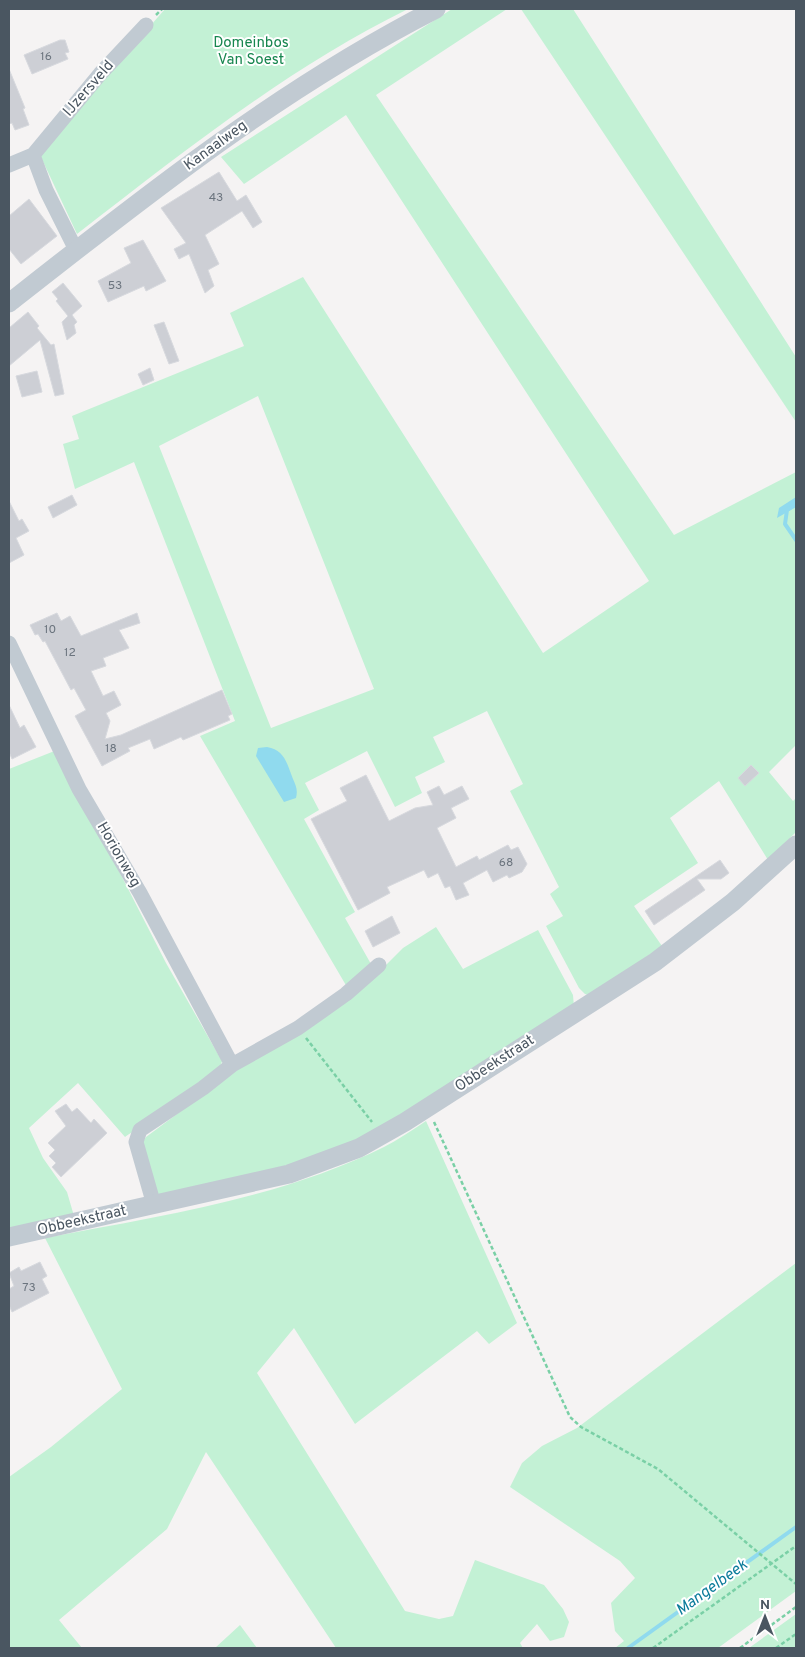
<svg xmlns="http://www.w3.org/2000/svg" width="805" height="1657" viewBox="0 0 805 1657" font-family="Overpass,sans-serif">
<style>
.green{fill:#c3f1d5;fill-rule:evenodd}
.water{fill:#90daee}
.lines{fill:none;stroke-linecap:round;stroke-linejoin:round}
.stream{stroke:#90daee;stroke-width:4}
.building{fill:#cdcfd5;stroke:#d7d9de}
.path{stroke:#7ad0a6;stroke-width:2.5;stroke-dasharray:4 2.5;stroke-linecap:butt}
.minor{stroke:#c1cad2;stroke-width:15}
.tertiary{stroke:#c1cad2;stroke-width:19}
.labels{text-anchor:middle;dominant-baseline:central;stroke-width:4;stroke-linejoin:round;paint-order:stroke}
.number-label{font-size:12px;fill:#6b747e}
.park-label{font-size:15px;fill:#17864f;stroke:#fff}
.street-label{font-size:15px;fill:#4a5661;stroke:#fff}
.water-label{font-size:16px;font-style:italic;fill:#0c7c9b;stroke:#fff}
</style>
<rect width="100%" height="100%" fill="#f5f3f3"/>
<!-- green -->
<path class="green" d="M165 9H408C288 68 183 152 77 234L39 153Z
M452 9H507L376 95 674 535 796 472V745L769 772 793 801 796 798V832L768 860 719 781 670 818 698 863 634 906 662 946 591 996 585 994 579 988 546 926 563 916 550 894 559 887 510 791 523 784 487 711 433 737 445 762 415 777 422 793 395 807 367 751 305 783 319 810 304 819 355 912 345 918 371 964 347 987 200 736 235 721 134 462 75 489 63 444 79 439 72 416 244 346 230 313 303 277 543 653 649 581 346 115 244 184 221 157ZM258 396 374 689 271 728 159 446Z
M521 9H573L796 357V422Z
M57 750 166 963 222 1061C220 1079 143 1125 125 1137L78 1083 29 1128 43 1158 67 1192 74 1216 9 1229V769Z
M436 927 463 969 538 930 573 995 574 1007 375 1133 329 1155 158 1197 142 1143 146 1137 231 1074 378 973 403 948Z
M426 1121 517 1323 489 1344 477 1331 355 1424 294 1328 257 1373 405 1611 439 1619 453 1616 475 1560 544 1585 563 1609 569 1622 564 1637 550 1641 537 1624 520 1643 523 1648H336L206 1452 167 1529 59 1620 82 1648H9V1477L51 1447 122 1389 45 1238C159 1216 278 1199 384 1147 398 1140 412 1130 426 1121Z
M796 1263V1591L718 1648H615L624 1641 615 1631 611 1603 635 1578 620 1561 510 1487 522 1463 542 1446 577 1428Z
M796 1614V1648H749Z
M240 1625 257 1648H215Z"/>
<!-- water -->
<path class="water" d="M796 497V507L777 518 779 508Z
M267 747C285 750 287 764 293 779 296 786 298 790 296 798L284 802 256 756 258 748Z"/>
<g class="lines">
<!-- stream -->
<path class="stream" d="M796 504 787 510 785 524 796 540
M628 1648 796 1527"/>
</g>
<!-- building -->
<path class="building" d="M60 40H65L69 52 65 53 68 59 32 74 24 55Z
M9 69 25 108 23 109 29 125 15 130 12 123 9 124Z
M219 172 237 201 246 195 262 222 253 228 242 211 205 235 219 264 208 270 214 286 205 293 189 254 179 259 174 249 186 243 161 208Z
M29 199 57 236 21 264 9 249V216Z
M143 240 166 281 146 291 144 286 108 302 98 281 131 263 124 248Z
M63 283 82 306 72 315 77 322 74 325 76 333 67 340 62 322 68 316 56 301 58 299 52 292Z
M28 312 39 326 37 328 51 345 54 344 64 394 55 396 40 340 9 366V328Z
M164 322 179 361 169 364 154 325Z
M150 368 154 380 143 385 138 374Z
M37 371 42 392 22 397 16 376Z
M72 495 77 505 53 518 48 507Z
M9 501 19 521 22 519 29 531 16 538 24 555 9 563Z
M57 613 61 621 70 616 81 636 137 613 140 623 119 630 129 648 103 658 106 666 91 671 103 696 114 691 121 705 106 713 110 721 105 739 121 735 222 690 232 714 228 716 230 720 183 740 181 737 154 749 150 739 128 748 130 751 102 766 75 716 86 710 74 688 71 690 45 641 43 642 38 634 35 635 30 625Z
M9 705 20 728 24 725 36 747 12 759 9 752Z
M751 765 759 773 745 786 738 778Z
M366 775 389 821 415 808 433 805 427 792 439 786 444 795 462 786 469 799 451 808 456 818 437 828 456 867 477 856 479 860 508 845 511 850 518 847 527 864 522 872 509 878 507 875 493 882 487 870 463 883 469 895 456 900 450 886 445 888 438 873 428 878 424 870 387 887 390 893 358 910 311 819 347 801 340 788Z
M720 860 729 873 721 879H697L705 890 654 925 645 911Z
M392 916 400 933 373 947 365 931Z
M66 1104 72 1112 77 1108 91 1123 94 1119 107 1133 61 1177 52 1167 56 1163 49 1156 55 1150 48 1143 66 1126 55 1111Z
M40 1262 47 1276 42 1279 49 1293 12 1312 9 1305V1289L14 1286 9 1273 19 1267 21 1271Z"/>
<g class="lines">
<!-- path -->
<path class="path" d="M156 15 162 9
M306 1038 372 1122
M434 1122 570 1417 581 1427 658 1469 796 1584
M653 1648 796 1546
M740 1648 796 1607
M776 1648 796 1634"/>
<!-- minor -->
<path class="minor" d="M33 155 46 190 76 250
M9 165 33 155 100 74 146 25
M9 643 79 789 140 893 232 1065
M154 1205 136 1142 140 1130 203 1088 232 1065 298 1028 346 994 379 965"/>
<!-- tertiary -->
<path class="tertiary" d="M9 303C145 196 281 88 436 9
M9 1237 289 1174 359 1148 405 1122 655 962 733 902 796 845"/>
</g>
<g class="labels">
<!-- number labels -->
<g class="number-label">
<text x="46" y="57">16</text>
<text x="216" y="198">43</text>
<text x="115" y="286">53</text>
<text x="50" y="630">10</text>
<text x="70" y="653">12</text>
<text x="111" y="749">18</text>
<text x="506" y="863">68</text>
<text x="29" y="1288">73</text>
</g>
<!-- park labels -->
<g class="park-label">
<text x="251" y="43">Domeinbos<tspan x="251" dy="17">Van Soest</tspan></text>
</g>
<!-- street labels -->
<g class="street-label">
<text transform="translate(89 89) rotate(-49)">IJzersveld</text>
<text transform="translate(216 146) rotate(-36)">Kanaalweg</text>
<text transform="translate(118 855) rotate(60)">Horionweg</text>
<text transform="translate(495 1064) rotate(-33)">Obbeekstraat</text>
<text transform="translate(82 1221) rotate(-13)">Obbeekstraat</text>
</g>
<!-- water labels -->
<g class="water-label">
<text transform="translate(712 1588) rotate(-36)">Mangelbeek</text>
</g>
</g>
<!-- border -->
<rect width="805" height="1657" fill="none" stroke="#4a5661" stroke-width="20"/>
<!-- north arrow -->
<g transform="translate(765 1617)" stroke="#ffffff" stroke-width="4" paint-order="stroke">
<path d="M0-4L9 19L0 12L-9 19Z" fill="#4a5661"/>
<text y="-8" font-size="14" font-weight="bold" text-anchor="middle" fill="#4a5661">N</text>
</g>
</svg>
